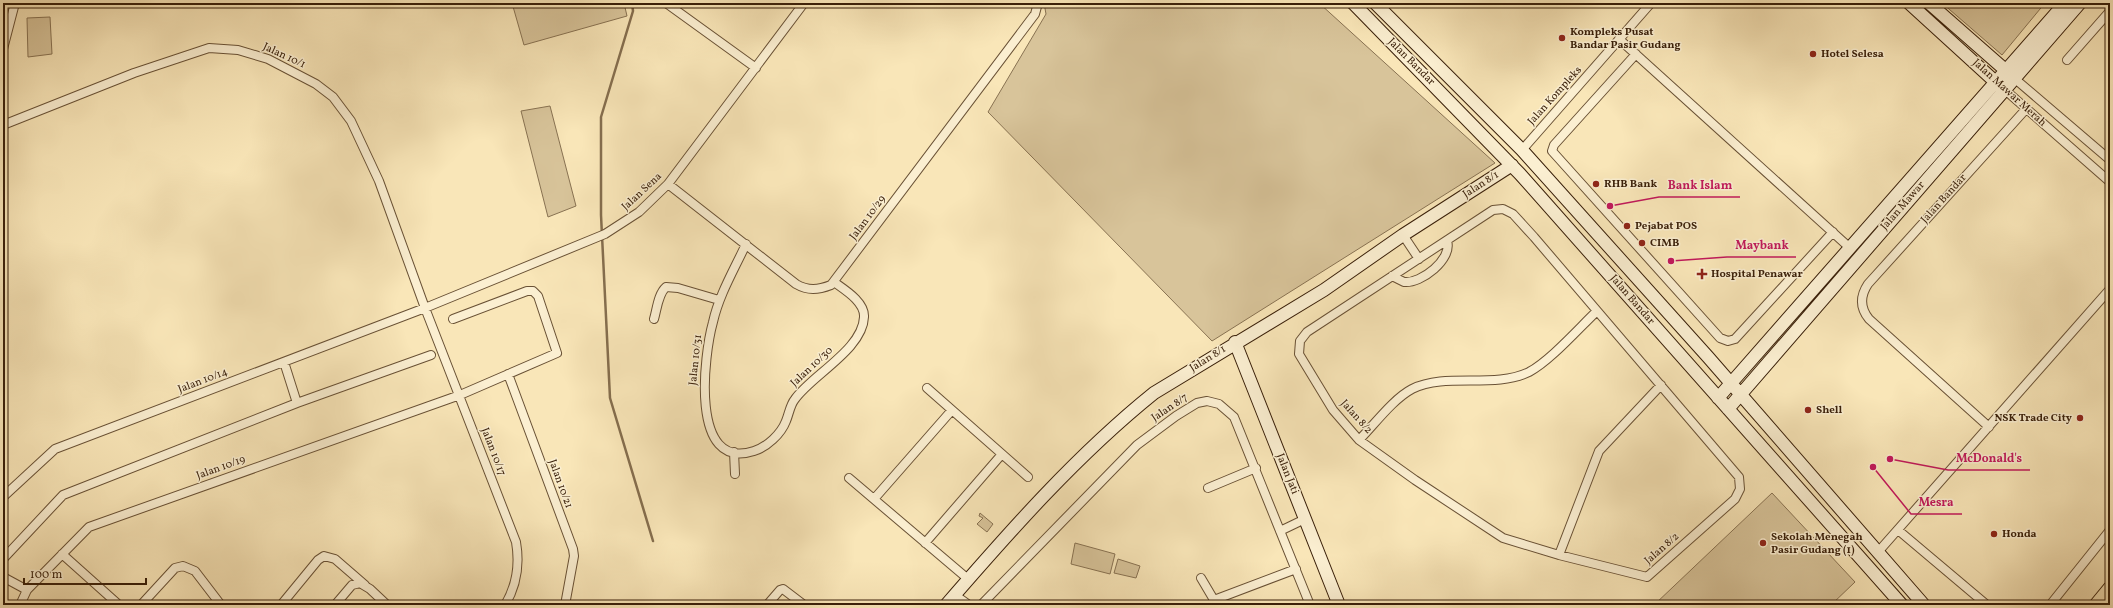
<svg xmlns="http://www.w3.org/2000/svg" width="2113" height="608" viewBox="0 0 2113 608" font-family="Vollkorn,serif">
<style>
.green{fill:#d8c49a;stroke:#887252}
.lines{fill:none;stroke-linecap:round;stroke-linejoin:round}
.stream{stroke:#856e4e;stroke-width:2.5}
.street-casing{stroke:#695135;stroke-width:10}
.secondary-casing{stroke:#391f09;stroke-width:14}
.primary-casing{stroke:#391f09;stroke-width:15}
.street{stroke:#fbefd1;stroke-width:8}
.secondary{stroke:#fbefd1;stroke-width:12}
.primary{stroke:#f9e6b8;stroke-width:13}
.poi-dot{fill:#8f2418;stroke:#fbefd1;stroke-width:1.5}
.labels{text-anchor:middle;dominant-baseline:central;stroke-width:3;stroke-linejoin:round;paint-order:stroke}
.poi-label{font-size:11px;font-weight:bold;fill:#391f09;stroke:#fbefd1;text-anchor:start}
.street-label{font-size:11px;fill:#391f09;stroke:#fbefd1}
.leader{fill:none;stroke:#c2185b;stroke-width:1.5}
.callout-dot{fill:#c2185b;stroke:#fbefd1;stroke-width:1.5}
.callout-label{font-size:12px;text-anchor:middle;font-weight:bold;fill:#c2185b;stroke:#fbefd1;stroke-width:3;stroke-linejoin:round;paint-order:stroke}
</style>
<rect width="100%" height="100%" fill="#f9e6b8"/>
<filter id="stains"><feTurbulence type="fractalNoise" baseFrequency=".005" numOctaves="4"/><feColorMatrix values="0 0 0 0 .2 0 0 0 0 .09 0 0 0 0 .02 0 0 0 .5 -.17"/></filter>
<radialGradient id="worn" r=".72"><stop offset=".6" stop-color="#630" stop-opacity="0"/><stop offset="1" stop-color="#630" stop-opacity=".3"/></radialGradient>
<!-- green -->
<path class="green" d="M512 3H624L627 16 524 45Z
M1044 3H1319L1495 163 1212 341 988 112 1046 14Z
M1942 3H2045L2002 55Z
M50 17 52 54 28 57 27 18Z
M550 106 576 206 548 217 521 111Z
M1772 493 1855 582 1831 605H1654Z
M980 513 993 524 987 532 977 524 983 518 979 516Z
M1075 543 1115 554 1110 574 1071 564Z
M1118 559 1140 566 1136 578 1114 573Z"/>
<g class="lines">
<!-- stream -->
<path class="stream" d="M632 3 633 11 601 117V215L610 398 653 541"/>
<!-- street casing -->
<g class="street-casing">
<path id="street" d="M666 3 756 68
M1619 39 1850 248
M3 49 15 3
M1636 54 1554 145 1552 151 1720 338 1728 341 1735 339 1833 232
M2067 60 2110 11
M2014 78 2110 160
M2004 89 2110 182
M3 125 134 73 209 48 238 50 268 59 316 84 333 97 351 121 379 181 425 308 516 542C520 565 517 585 505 605
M1522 150 1651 3
M668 184 796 284C808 291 818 290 831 285L1035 14 1038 3
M1503 209 1513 214 1534 237 1739 477 1740 489 1735 499 1647 577 1559 555 1503 538 1415 480 1359 440 1333 410 1299 354 1300 341 1307 332 1493 210Z
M1403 235 1419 259
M746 244C734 270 719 295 713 322 704 354 689 472 754 451 767 447 781 434 786 421 789 414 790 405 795 399 812 375 863 349 864 317 865 302 845 290 834 282
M1392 276 1404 282C1421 284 1453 259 1447 241
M654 319C657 309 658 294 666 287L678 288 719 300
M284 362 297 403
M508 374 573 549 574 556 565 605
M927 388 1028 477
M1989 427 1869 319C1860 308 1860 296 1868 284L2026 109
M1359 440C1374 425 1393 399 1412 389 1447 372 1493 389 1529 372 1550 361 1579 328 1597 311
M734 452 735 474
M849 478 968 579
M1208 488 1256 468
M3 497 55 449 425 308 605 234 639 212 668 184 804 3
M874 499 952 410
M1898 530 1987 605
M1280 531 1305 519
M925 543 1002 454
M1878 552 2110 289
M62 554 119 605
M1559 555 1599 451 1661 385
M3 559 63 495 297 403 431 355
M3 577 27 590
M1201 578 1214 600 1296 569
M955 595 969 605
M20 605 27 590 89 527 460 395 557 353 538 296 533 291H527L453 319
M141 605 175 568 183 566 195 571 221 605
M281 605 318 560 324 556 335 559 365 585
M335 605 352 585 360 583 370 589 387 605
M767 605 780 590 783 589 804 605
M981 605 1137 445 1176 416 1197 403 1207 401 1219 404 1234 417 1310 605
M2050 605 2110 530"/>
</g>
<!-- secondary casing -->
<g class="secondary-casing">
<path id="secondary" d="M1353 3 1520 174 1902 605
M1375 3 1522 150 1708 357 1924 605
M1909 3 2001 87
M1929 3 2011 75
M1235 342 1339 605
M1718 398 2065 3
M1728 409 2080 3
M946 605C1011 530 1077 455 1154 393L1324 290 1403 235 1512 165"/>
</g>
<!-- primary casing -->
<g class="primary-casing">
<path id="primary" d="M2096 605 2110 588"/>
</g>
<!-- street -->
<use href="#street" class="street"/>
<!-- secondary -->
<use href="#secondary" class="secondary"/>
<!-- primary -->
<use href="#primary" class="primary"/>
</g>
<!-- markers -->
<g class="poi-dot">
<circle cx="1562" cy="38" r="4"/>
<circle cx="1813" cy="54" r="4"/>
<circle cx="1596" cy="184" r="4"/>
<circle cx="1627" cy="226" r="4"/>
<circle cx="1642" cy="243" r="4"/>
<path d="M1700 268h4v4h4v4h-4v4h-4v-4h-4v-4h4z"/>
<circle cx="1808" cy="410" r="4"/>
<circle cx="2080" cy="418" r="4"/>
<circle cx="1994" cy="534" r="4"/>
<circle cx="1763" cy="543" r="4"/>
</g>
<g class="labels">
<!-- poi labels -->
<g class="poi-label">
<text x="1570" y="32">Kompleks Pusat<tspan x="1570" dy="13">Bandar Pasir Gudang</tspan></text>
<text x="1821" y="54">Hotel Selesa</text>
<text x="1604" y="184">RHB Bank</text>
<text x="1635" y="226">Pejabat POS</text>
<text x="1650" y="243">CIMB</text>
<text x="1711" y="274">Hospital Penawar</text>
<text x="1816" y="410">Shell</text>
<text x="2072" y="418" text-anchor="end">NSK Trade City</text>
<text x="2002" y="534">Honda</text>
<text x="1771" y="537">Sekolah Menegah<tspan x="1771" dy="13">Pasir Gudang (1)</tspan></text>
</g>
<!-- street labels -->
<g class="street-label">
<text transform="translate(284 56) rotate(25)">Jalan 10/1</text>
<text transform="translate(1411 62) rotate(45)">Jalan Bandar</text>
<text transform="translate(2009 93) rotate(42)">Jalan Mawar Merah</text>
<text transform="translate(1555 96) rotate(-48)">Jalan Kompleks</text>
<text transform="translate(1481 185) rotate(-33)">Jalan 8/1</text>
<text transform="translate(642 192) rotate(-43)">Jalan Sena</text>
<text transform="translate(1944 199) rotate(-48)">Jalan Bandar</text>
<text transform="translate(1903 206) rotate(-49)">Jalan Mawar</text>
<text transform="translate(868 218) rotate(-53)">Jalan 10/29</text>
<text transform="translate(1632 300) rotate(49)">Jalan Bandar</text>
<text transform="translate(1208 359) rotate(-32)">Jalan 8/1</text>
<text transform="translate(696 360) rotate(-84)">Jalan 10/31</text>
<text transform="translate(812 367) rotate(-43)">Jalan 10/30</text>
<text transform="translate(203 381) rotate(-21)">Jalan 10/14</text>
<text transform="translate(1170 408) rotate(-34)">Jalan 8/7</text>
<text transform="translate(1356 417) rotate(48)">Jalan 8/2</text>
<text transform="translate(493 452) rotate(69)">Jalan 10/17</text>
<text transform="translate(221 468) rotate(-20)">Jalan 10/19</text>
<text transform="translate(1287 474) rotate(68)">Jalan Jati</text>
<text transform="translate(560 484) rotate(70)">Jalan 10/21</text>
<text transform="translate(1662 549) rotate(-41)">Jalan 8/2</text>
</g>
</g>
<!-- callouts -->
<path class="leader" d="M1610 206L1659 197H1740M1671 261L1727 257H1796M1890 459L1948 470H2030M1873 467L1911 514H1962"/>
<g class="callout-dot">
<circle cx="1610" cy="206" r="4"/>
<circle cx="1671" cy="261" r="4"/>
<circle cx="1890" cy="459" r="4"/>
<circle cx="1873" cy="467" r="4"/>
</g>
<g class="callout-label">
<text x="1700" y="189">Bank Islam</text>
<text x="1762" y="249">Maybank</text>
<text x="1989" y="462">McDonald's</text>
<text x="1936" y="506">Mesra</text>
</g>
<!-- margin -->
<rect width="2113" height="608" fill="none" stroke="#f9e6b8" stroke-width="16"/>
<rect x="4" y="4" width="2105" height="600" fill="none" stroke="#391f09" stroke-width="2"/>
<rect x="8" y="8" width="2097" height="592" fill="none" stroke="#391f09"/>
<!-- scale -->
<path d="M24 578v6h122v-6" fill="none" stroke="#391f09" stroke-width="2"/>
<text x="30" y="578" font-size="12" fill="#391f09" stroke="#fbefd1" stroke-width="3" paint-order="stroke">100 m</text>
<rect width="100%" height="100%" filter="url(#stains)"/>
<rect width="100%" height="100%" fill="url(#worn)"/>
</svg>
